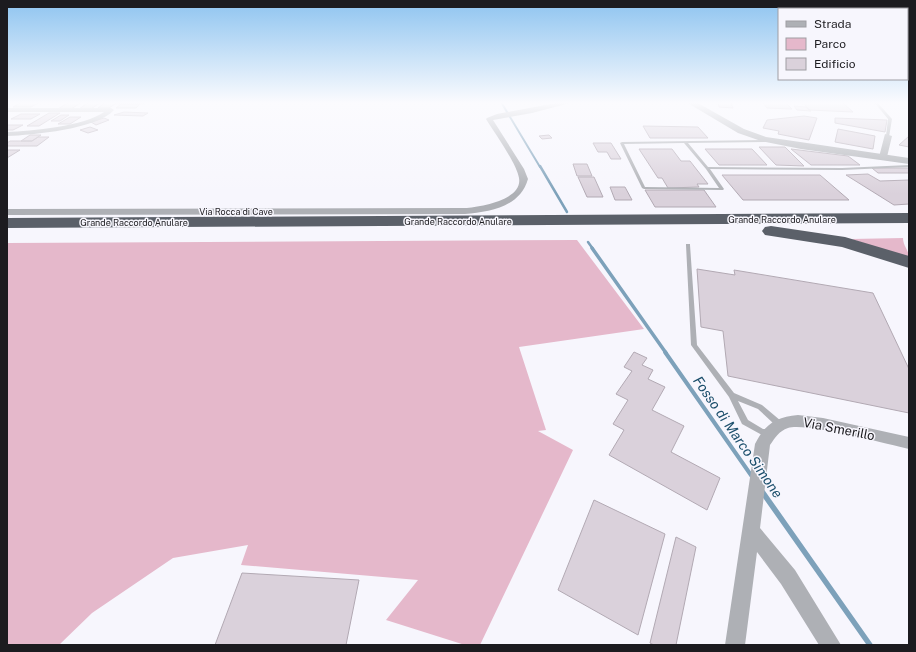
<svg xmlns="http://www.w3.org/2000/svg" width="916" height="652" viewBox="0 0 916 652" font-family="'Public Sans',sans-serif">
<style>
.green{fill:#e5b8cb}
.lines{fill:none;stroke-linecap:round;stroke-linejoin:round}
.stream-far4{stroke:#7da1ba;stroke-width:2}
.stream-far3{stroke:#7da1ba;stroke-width:2.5}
.stream-far2{stroke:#7da1ba;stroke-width:3.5}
.stream-far1{stroke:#7da1ba;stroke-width:4}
.stream{stroke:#7da1ba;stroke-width:5.5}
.building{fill:#dad1db;stroke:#b2a9b3}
.service{fill:#aeb0b5;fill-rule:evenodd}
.minor{fill:#aeb0b5;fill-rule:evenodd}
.tertiary{fill:#aeb0b5;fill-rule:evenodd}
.motorway{fill:#5b6069;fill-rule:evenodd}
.labels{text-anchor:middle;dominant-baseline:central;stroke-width:3;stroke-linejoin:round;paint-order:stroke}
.far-street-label{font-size:9px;fill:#1c1b1f;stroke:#f7f6fd}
.near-street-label{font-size:13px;fill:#1c1b1f;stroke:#f7f6fd}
.near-water-label{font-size:14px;font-style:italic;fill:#1b4e6b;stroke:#f7f6fd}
</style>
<rect width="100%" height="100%" fill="#f7f6fd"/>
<!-- green -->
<path class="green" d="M903 238C903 246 909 250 909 258L851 239Z
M577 240 644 329 519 347 546 430 538 431 573 450 480 645H465L386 620 418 580 241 565 248 545 173 558 92 613 59 645H7V243Z"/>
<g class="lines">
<!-- stream-far4 -->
<path class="stream-far4" d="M501 102 540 167"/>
<!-- stream-far3 -->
<path class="stream-far3" d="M540 166 567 212
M588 242 593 249"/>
<!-- stream-far2 -->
<path class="stream-far2" d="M592 248 666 353"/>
<!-- stream-far1 -->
<path class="stream-far1" d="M665 352 753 478"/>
<!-- stream -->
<path class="stream" d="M761 490 870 645"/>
</g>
<!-- building -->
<path class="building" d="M22 102H40L31 107H13Z
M69 102H82L71 109H58Z
M89 102H101L91 109H79Z
M106 102H118L109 108H98Z
M118 102H147L144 104H115Z
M718 102H734L731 103 733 108 719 107Z
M762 102H785L792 109 767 108Z
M803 102H842L853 112 809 110Z
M121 104H140L136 108H116Z
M794 106 806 107 811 111 797 110Z
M124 112 148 113 143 116 114 115Z
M49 113H60L39 126H27Z
M21 114H40L31 119H11Z
M61 115H69L60 121H51Z
M804 116 817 118 809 140 778 134 779 131 763 128 767 120Z
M70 117H81L70 124H58Z
M104 118 109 120 96 125 91 122Z
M835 118 887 120 885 132 835 123Z
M7 125H23L13 130H7Z
M643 126 698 127 708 138H650Z
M90 127 98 130 88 133 80 130Z
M838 129 875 136 873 149 835 142Z
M30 135H41L32 141H21Z
M549 135 552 138 542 139 539 136Z
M909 136V147L899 145Z
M38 137H49L37 146H7V143L10 141H32Z
M593 143H611L621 159H611L607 152H598Z
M759 147H785L804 166 776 165Z
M639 149H672L681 161H690L708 184H697L699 187 668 188 662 178H658Z
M705 149H752L767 165H719Z
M791 149 848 156 860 165H811Z
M7 150H20L7 158Z
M573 164H587L592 176H577Z
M872 168H909V173H878Z
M868 174 880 181 909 180V204L894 205 846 175Z
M722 175H820L849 200H743Z
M578 177H594L603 197H587Z
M610 187H625L632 200H615Z
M645 190H704L716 207H655Z
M697 269 735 275 734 270 873 293 909 369V413L728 376 723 331 701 327Z
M634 352 647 358 642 365 653 370 648 379 665 387 652 410 684 426 671 452 720 478 707 510 609 455 624 430 613 424 628 400 616 394 632 371 624 367Z
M594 500 665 534 638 635 558 590Z
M676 537 696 547 676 645H654L650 643Z
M242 573 359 580 346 645H215Z"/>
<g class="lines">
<!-- service -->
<path class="service" d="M874 102H877L892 119 889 137 886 136 888 119Z
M770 140H771V142L688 143 708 167 842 168 909 165V167L842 170 710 169 724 189 723 190 644 189 642 188 620 143 622 142ZM684 143 706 169 719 188 645 187 624 144Z
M686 244H690V245L697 345 734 393 762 405 781 421 782 423 773 434 762 435 742 424 729 397 691 345 686 245ZM738 401 758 409 773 423 768 429H763L748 420Z"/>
<!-- minor -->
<path class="minor" d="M561 102H574L532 113 493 120 524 169 528 179C520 207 490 212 465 214L7 215V209L465 208C480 207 523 200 519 178 517 164 494 132 486 119L487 118 497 114Z
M7 108H111L114 110C97 129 33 135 7 136V132C31 131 85 126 104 112H7Z
M885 134 892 136 887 157 883 159 879 157Z
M798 415 823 418 909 437V449C887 444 805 422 788 428 779 431 775 438 770 445L760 528 795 570 841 645H819L781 584 757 552 745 645H725L755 444C765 424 776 417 798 415Z"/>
<!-- tertiary -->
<path class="tertiary" d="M686 102H696L744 129 766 137 909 158V164L801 149 761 141 738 133Z"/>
<!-- motorway -->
<path class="motorway" d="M909 213V223L7 228V218Z
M771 226 845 237 909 256V268L842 247 765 235 762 231 765 227Z"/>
</g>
<!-- sky -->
<linearGradient id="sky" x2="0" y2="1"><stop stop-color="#8ec4f0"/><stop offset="0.53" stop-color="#fbfbfe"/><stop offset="1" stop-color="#fbfbfe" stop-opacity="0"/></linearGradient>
<rect width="916" height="194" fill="url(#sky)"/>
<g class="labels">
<!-- far-street labels -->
<g class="far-street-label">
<text x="236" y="211">Via Rocca di Cave</text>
<text x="782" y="219">Grande Raccordo Anulare</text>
<text x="458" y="221">Grande Raccordo Anulare</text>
<text x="134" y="222">Grande Raccordo Anulare</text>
</g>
<!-- near-street labels -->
<g class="near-street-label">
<text transform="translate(839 429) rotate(11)">Via Smerillo</text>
</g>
<!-- near-water labels -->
<g class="near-water-label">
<text transform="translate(738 437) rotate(55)">Fosso di Marco Simone</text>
</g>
</g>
<!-- border -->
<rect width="916" height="652" fill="none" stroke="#1c1b1f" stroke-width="16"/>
<!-- legend -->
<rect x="778" y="8" width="130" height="72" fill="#f7f6fd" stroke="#9f9ea4"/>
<rect x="786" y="21" width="20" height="6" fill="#aeb0b5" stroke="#9f9ea4"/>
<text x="814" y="28" font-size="12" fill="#1c1b1f">Strada</text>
<rect x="786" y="38" width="20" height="12" fill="#e5b8cb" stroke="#9f9ea4"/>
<text x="814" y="48" font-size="12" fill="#1c1b1f">Parco</text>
<rect x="786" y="58" width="20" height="12" fill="#dad1db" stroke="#9f9ea4"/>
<text x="814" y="68" font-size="12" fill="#1c1b1f">Edificio</text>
</svg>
